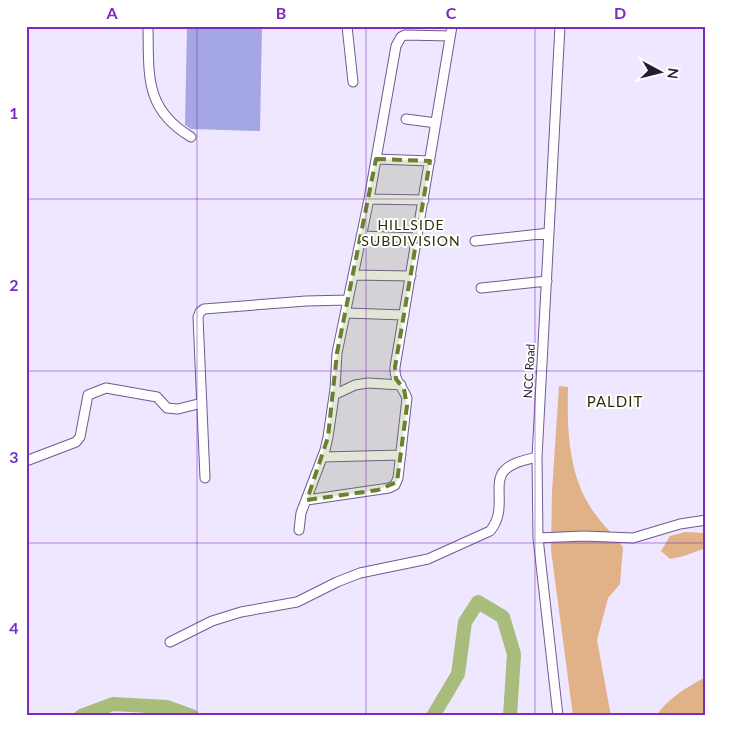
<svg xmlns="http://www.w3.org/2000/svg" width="732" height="742" viewBox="0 0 732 742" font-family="Lato,sans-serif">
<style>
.green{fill:#e1b288}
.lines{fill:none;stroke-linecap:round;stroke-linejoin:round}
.river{stroke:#a8bc7b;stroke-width:14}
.building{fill:#a4a7e4}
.minor-casing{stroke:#715a91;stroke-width:11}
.minor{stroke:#fff;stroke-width:9}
.marked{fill:#6b8031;fill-opacity:0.2;stroke:#6b8031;stroke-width:4;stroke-dasharray:10 6;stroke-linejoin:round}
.grid{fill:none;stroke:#7b2cbf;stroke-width:1;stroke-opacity:0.55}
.labels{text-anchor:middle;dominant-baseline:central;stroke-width:4;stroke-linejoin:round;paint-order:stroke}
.street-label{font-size:12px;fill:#251c33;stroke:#fff}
.neighbourhood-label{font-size:14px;letter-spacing:1px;fill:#27310a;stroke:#fff}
.quarter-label{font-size:15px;letter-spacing:1px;fill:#27310a;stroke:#fff}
.neatline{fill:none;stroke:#7b2cbf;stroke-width:2}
.grid-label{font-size:16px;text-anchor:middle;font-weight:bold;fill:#7b2cbf}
</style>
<rect width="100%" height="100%" fill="#efe6ff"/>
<!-- green -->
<path class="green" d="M559 386 568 387C567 426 568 470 589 505 598 520 612 533 623 547L620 584 608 598 597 640 611 716H573L551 550 552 491Z
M685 532 706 533V548L684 556 670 559 661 551 670 536Z
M706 677V716H656C668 698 687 687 706 677Z"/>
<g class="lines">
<!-- river -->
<path class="river" d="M81 716 113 704 167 707 192 716
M433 716 458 674 465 622 478 602 503 617 514 654 510 716"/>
</g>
<!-- building -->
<path class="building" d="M187 26H262L260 131 191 129 185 125Z"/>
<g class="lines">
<!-- minor casing -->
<g class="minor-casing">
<path id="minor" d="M148 26C149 75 144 109 191 137
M347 26 353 82
M406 119 436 123
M376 159 430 161
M369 199 424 200
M361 236 417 238
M475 241 549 233
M354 275 411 276
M481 288 547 281
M346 313 404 315
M334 395 355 385 368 383 401 385
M323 457 401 455
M26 461 76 442 80 437 88 395 106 388 157 397 167 408 178 409 202 403
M205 478 198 317 200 312 204 309 306 301 348 300
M307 500 389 488 395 485 398 478 407 398C402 385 394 382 395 367L452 26
M299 530 301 513 325 450 328 437 335 389 337 353 369 199 396 46 401 37 405 35 450 36
M538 538 584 536 633 538 680 524 706 520
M170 642 212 621 241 612 297 602 337 582 360 573 428 559 490 531C508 510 492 484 504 471 512 462 526 460 537 457
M558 716 538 538 537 457 560 26"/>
</g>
<!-- minor -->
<use href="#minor" class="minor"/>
</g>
<!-- marked area -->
<path class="marked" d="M376 159 430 161 395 367 396 379 404 389 407 406 397 482 378 490 307 500 328 437 337 353Z"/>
<!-- grid -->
<path class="grid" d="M197 26V716M366 26V716M535 26V716M26 199H706M26 371H706M26 543H706"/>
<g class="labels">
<!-- street labels -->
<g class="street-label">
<text transform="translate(529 371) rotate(-87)">NCC Road</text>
</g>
<!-- neighbourhood labels -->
<g class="neighbourhood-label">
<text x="411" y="224">HILLSIDE<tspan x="411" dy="16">SUBDIVISION</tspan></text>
</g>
<!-- quarter labels -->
<g class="quarter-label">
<text x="615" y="401">PALDIT</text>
</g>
</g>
<!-- border -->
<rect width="732" height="742" fill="none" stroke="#ffffff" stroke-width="55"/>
<!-- north arrow -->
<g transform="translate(660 72) rotate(97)" stroke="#ffffff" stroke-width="4" paint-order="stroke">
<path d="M0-4L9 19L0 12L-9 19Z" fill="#251c33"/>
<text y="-8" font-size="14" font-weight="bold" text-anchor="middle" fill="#251c33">N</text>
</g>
<rect x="28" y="28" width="676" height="686" class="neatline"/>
<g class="grid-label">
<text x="112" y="19">A</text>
<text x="281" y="19">B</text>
<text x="451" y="19">C</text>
<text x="620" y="19">D</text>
<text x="14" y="119">1</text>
<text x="14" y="291">2</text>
<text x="14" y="463">3</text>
<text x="14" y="634">4</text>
</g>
</svg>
